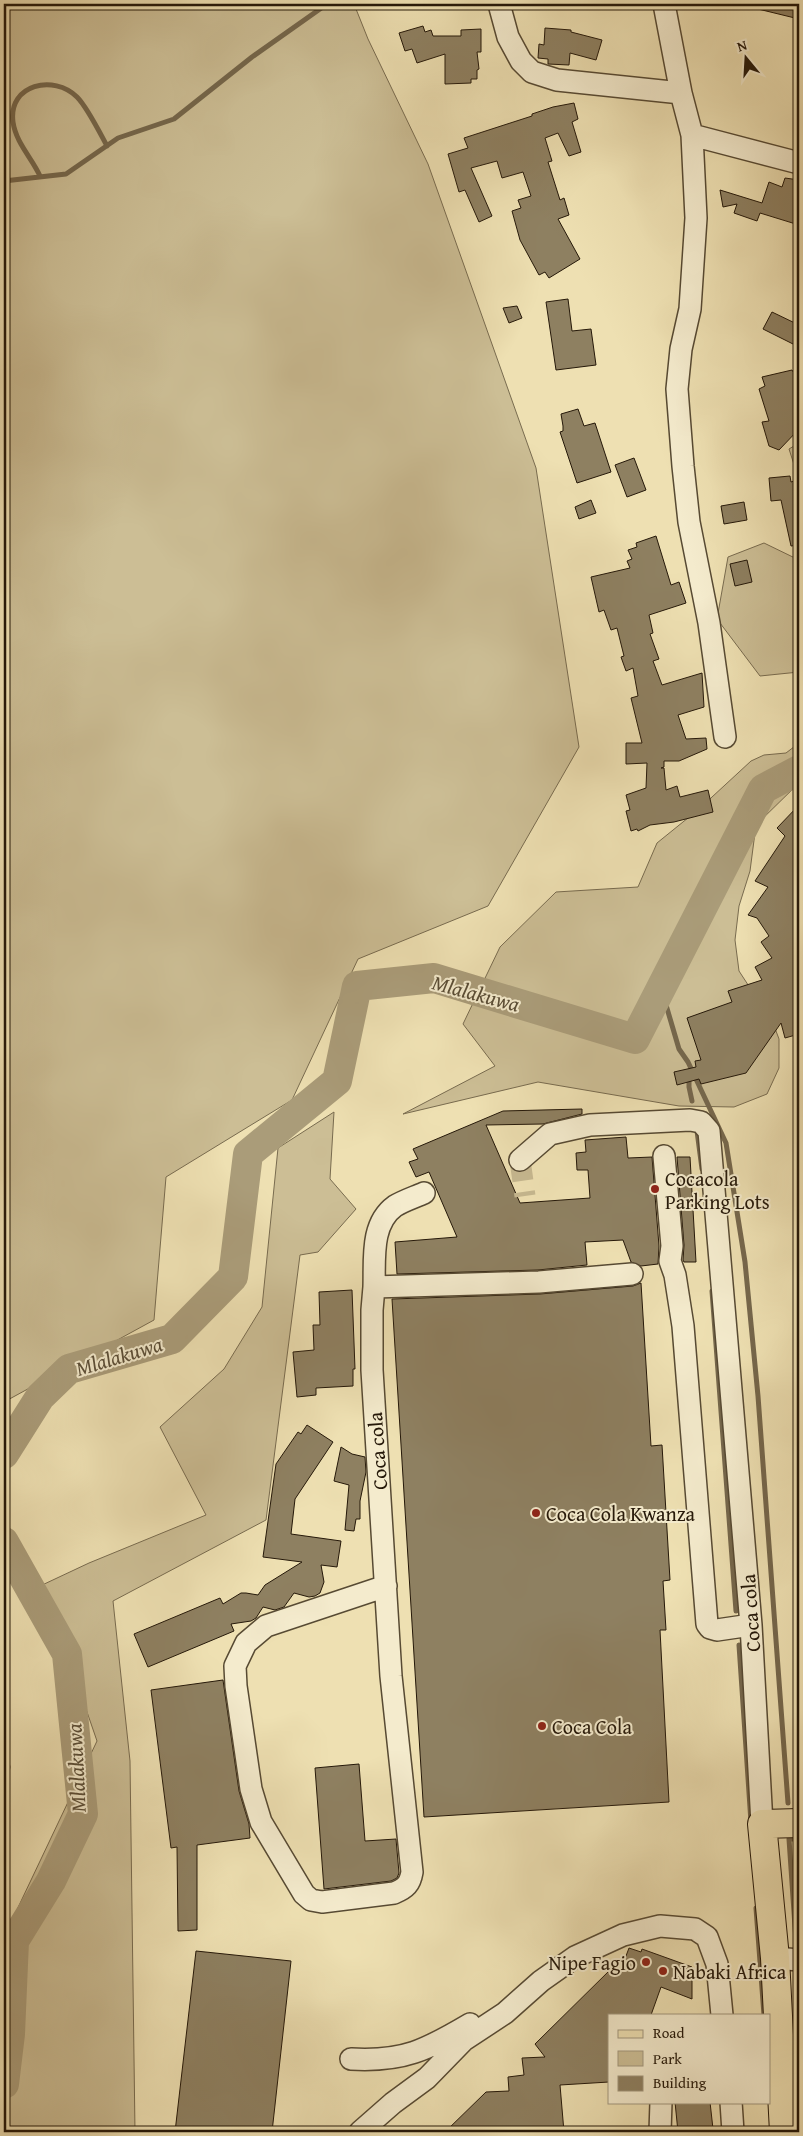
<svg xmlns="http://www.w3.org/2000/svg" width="803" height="2136" viewBox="0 0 803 2136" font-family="'Gentium Book Plus',serif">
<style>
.green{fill:#ccbe95;stroke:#786b4f}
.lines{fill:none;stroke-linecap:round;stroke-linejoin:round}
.stream{stroke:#75674c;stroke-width:5}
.river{stroke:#aa9c79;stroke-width:30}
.building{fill:#8e8061;stroke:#251809}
.minor-tunnel{stroke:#c6b890;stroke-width:21;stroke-dasharray:21 11;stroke-linecap:butt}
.minor-casing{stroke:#574a33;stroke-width:24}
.major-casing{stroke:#251809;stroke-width:30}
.minor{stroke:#f4ebcd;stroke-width:21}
.major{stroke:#eee0b2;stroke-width:28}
.poi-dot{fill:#8f2418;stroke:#f4ebcd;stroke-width:2}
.labels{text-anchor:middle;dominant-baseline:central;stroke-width:4;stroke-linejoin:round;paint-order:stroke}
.poi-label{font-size:20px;fill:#251809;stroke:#f4ebcd;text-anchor:start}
.street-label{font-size:20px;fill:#251809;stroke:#f4ebcd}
.water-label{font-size:21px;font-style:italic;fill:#5a4d36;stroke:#f4ebcd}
</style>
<rect width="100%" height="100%" fill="#eee0b2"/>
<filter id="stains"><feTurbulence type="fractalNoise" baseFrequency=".004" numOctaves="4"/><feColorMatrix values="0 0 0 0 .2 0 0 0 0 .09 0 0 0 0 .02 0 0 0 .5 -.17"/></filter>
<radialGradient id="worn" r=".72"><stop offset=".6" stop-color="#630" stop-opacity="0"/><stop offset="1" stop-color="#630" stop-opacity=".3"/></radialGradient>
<!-- green -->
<path class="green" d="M4 4H354L368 39 428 164 536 468 579 747 488 906 358 959 292 1100 166 1177 154 1320 4 1402Z
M799 443V480L789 449Z
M764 543 799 560V672L760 676 717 619 728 557Z
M799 743V783L756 825 750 871 739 906 735 940 739 971 773 1023 779 1039V1068L767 1094 734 1107 679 1106 538 1082 403 1114 495 1066 463 1024 500 947 556 892 638 887 657 843 699 809 751 761 764 755 786 753Z
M334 1112 330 1179 356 1209 318 1252 300 1255 266 1520 113 1601 130 1761 135 2132H7L9 2110 4 2080V1937L97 1741 67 1654 23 1594 89 1563 206 1515 160 1427 224 1369 262 1307 278 1148Z
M4 1735 10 1767 4 1800Z"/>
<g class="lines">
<!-- stream -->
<path class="stream" d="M40 176C32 158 16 143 13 122 8 84 54 74 77 97 87 107 100 133 107 146
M4 181 66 174 118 138 174 119 252 57 327 4
M661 988 679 1049 688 1062 726 1143 745 1262 758 1396 788 1803
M689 1075V1087L692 1101
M697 1131 702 1169
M712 1291 736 1611
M4 1447 40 1397
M739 1645 751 1822
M756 1908 764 2015
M796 1941 789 1839H799
M799 1972V1976"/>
<!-- river -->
<path class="river" d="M4 1454 40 1397 69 1369 172 1339 233 1277 248 1154 337 1081 357 986 434 978 635 1039 763 789 799 770
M4 1542 67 1654 83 1814 51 1881 14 1941 10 2034 4 2084"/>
</g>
<!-- building -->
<path class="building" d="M759 4H799V19L758 9Z
M423 26 425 32 431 30 433 36H461V30L481 29V52H477L479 69 477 70V79H471V83L445 84V54L417 63 412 49 405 51 399 33Z
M545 28 571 30V32L602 40 596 60 570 53 569 65 548 64V59L538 58 539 44 544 45Z
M574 103 578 119 572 122 581 152 569 156 558 133 545 138 552 161 548 162 560 200 564 198 569 215 558 219 580 259 549 278 545 272 539 275 520 240 512 211 521 208 518 200 531 196 523 172 502 178 497 161 471 168 492 216 479 222 465 190 459 192 448 154 468 148 464 138 532 116V114L553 107Z
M785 178 799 180V225L760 213 757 221 734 213 737 204 723 207 720 190 762 203 769 182 782 187Z
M568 299 572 331 591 329 596 365 556 370 546 302Z
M517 306 522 318 509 323 503 308Z
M772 312 799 325V347L763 329Z
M792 370 799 381V429L779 450 769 446 762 422 769 421 759 389 765 386 762 377Z
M578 409 584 426 595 423 611 472 577 483 560 432 563 431V426L561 414Z
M634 458 646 490 627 497 615 465Z
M790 476 791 482 794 481 796 509H799V545L791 546 781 500 771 501 769 478Z
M591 500 596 513 579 519 575 507Z
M744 502 747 520 724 524 721 506Z
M656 536 671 585 679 582 686 603 649 615 653 633 650 634 659 659 653 661 662 685 702 673 704 707 678 715 686 739 706 738 707 749 679 761H664V767L661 768H664L666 790 677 786 680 797 708 790 713 812 674 822 650 825 638 831 637 829 631 831 626 811 630 810 626 795 646 788 647 763 626 764V743H642L631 698 638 696 633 668 626 671 621 657 624 656 617 628 611 630 604 610 599 612 591 577 630 568 627 561 632 559 628 550 637 547 636 543Z
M747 560 752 582 735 586 730 564Z
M799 805V1015L795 1018 799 1034 785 1038 781 1023 746 1073 701 1084 699 1079 677 1085 674 1072 696 1067 695 1061 701 1060 687 1018 732 1002 728 991 762 980 755 967 772 958 761 942 769 936 757 918 748 915 768 887 755 881 785 836 777 828Z
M582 1109V1114L543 1124 486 1125 520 1203 590 1198 588 1170H577L576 1153 586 1152 585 1140 626 1137 628 1158 652 1157 659 1246 658 1264 641 1266 631 1262 623 1240 585 1242 587 1265 538 1270 397 1274 395 1242 457 1237 429 1172 416 1177 409 1162 418 1159 413 1149 503 1111Z
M677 1157H690L696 1262H684L683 1260 684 1245Z
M641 1283 651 1446 662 1445 670 1580 663 1581 666 1630H660L669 1802 424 1817 392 1299 540 1294 633 1286Z
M352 1290 355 1369H353V1386L316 1388V1395L297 1397 293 1352 314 1350 313 1325H320L319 1292Z
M307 1425 333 1442 295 1499 291 1534 341 1541 337 1567 321 1565 324 1582 320 1593 315 1596 309 1597 294 1593 284 1607 275 1610 263 1607 256 1618 251 1621 231 1624 234 1631 148 1667 134 1634 220 1598 223 1604 241 1593H246L258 1595 265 1585 302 1562 263 1557 276 1464 298 1432 301 1434Z
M341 1447 352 1454 365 1457 366 1472 360 1501V1519H356L354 1531 345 1530 349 1485 334 1481Z
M223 1680 239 1791 249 1824 250 1838 197 1845V1930L178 1931 177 1847 171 1848 151 1690Z
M359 1764 365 1841 396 1839 399 1873 397 1878 391 1881 324 1889 315 1768Z
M629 1948 641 1952 642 1949 692 1967V1999L661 1987 651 2015H609V2082L560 2085 564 2132H445L486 2092 509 2091 508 2077 524 2075 522 2058 545 2057 535 2044 611 1969 620 1972Z
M196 1951 291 1961 272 2132H175Z
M675 2102H710L713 2129 678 2132Z"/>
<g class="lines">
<!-- minor-tunnel -->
<path class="minor-tunnel" d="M520 1160 525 1196"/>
<!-- minor casing -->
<g class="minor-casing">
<path id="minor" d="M499 4 508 37 521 61 532 72 557 80 681 93
M664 4 681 93 692 135 696 218 690 309 681 349 677 389 683 466 689 522 709 623 725 737
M692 135 799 163
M664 1156 672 1246 670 1261 675 1275 683 1326 707 1624 710 1628 717 1630 751 1625
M520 1160 550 1134 590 1125 690 1120 701 1122 709 1131 751 1625 762 1824
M374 1287C375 1260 370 1224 395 1206 403 1201 415 1197 424 1193
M386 1586 266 1626 246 1643 235 1666 236 1686 251 1789 261 1822 304 1894 311 1900 322 1902 394 1893C406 1888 410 1884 412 1872L391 1676 372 1370V1310L374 1287 539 1282 632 1274
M775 1958 799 1960
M351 2059C404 2062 426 2050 470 2024
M731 2102 733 2132
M360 2132 393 2103 427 2078 464 2040 505 2013 541 1981 575 1957 623 1935 660 1926 695 1929 707 1937 717 1964 722 2015
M660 2132 661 2102"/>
</g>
<!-- major casing -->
<g class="major-casing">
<path id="major" d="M784 2132 775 1958 762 1824 799 1823"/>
</g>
<!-- minor -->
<use href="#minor" class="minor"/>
<!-- major -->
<use href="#major" class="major"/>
</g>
<!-- markers -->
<g class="poi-dot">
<circle cx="655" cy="1189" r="5"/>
<circle cx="536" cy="1513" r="5"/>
<circle cx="542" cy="1726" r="5"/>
<circle cx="646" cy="1962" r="5"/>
<circle cx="663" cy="1971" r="5"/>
</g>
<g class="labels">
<!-- poi labels -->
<g class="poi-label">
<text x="665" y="1178">Cocacola<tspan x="665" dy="23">Parking Lots</tspan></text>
<text x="546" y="1513">Coca Cola Kwanza</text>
<text x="552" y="1726">Coca Cola</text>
<text x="636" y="1962" text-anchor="end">Nipe Fagio</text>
<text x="673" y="1971">Nabaki Africa</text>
</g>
<!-- street labels -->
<g class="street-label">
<text transform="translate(377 1451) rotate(-94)">Coca cola</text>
<text transform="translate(750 1613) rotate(-94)">Coca cola</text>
</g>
<!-- water labels -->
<g class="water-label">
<text transform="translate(476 993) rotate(15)">Mlalakuwa</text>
<text transform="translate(119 1356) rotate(-17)">Mlalakuwa</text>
<text transform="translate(76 1768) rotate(-93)">Mlalakuwa</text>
</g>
</g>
<!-- margin -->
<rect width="803" height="2136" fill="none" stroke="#eee0b2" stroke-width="20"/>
<rect x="5" y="5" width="793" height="2126" fill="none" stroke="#251809" stroke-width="2.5"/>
<rect x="10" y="10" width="783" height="2116" fill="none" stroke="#251809"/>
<!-- legend -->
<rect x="608" y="2014" width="162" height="90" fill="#f4ebcd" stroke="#a1977f"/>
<rect x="618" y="2030" width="25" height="8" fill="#eee0b2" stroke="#a1977f"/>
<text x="653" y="2038" font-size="15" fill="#251809">Road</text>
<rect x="618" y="2051" width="25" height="15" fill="#ccbe95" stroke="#a1977f"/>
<text x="653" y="2064" font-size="15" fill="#251809">Park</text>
<rect x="618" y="2076" width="25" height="15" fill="#8e8061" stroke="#a1977f"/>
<text x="653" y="2088" font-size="15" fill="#251809">Building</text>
<!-- north arrow -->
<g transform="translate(746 58) rotate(342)" stroke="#f4ebcd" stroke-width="4" paint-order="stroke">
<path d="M0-4L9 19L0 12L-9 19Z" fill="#251809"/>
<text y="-8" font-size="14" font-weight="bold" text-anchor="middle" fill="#251809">N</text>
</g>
<rect width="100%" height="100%" filter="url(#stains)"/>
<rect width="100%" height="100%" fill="url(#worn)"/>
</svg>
